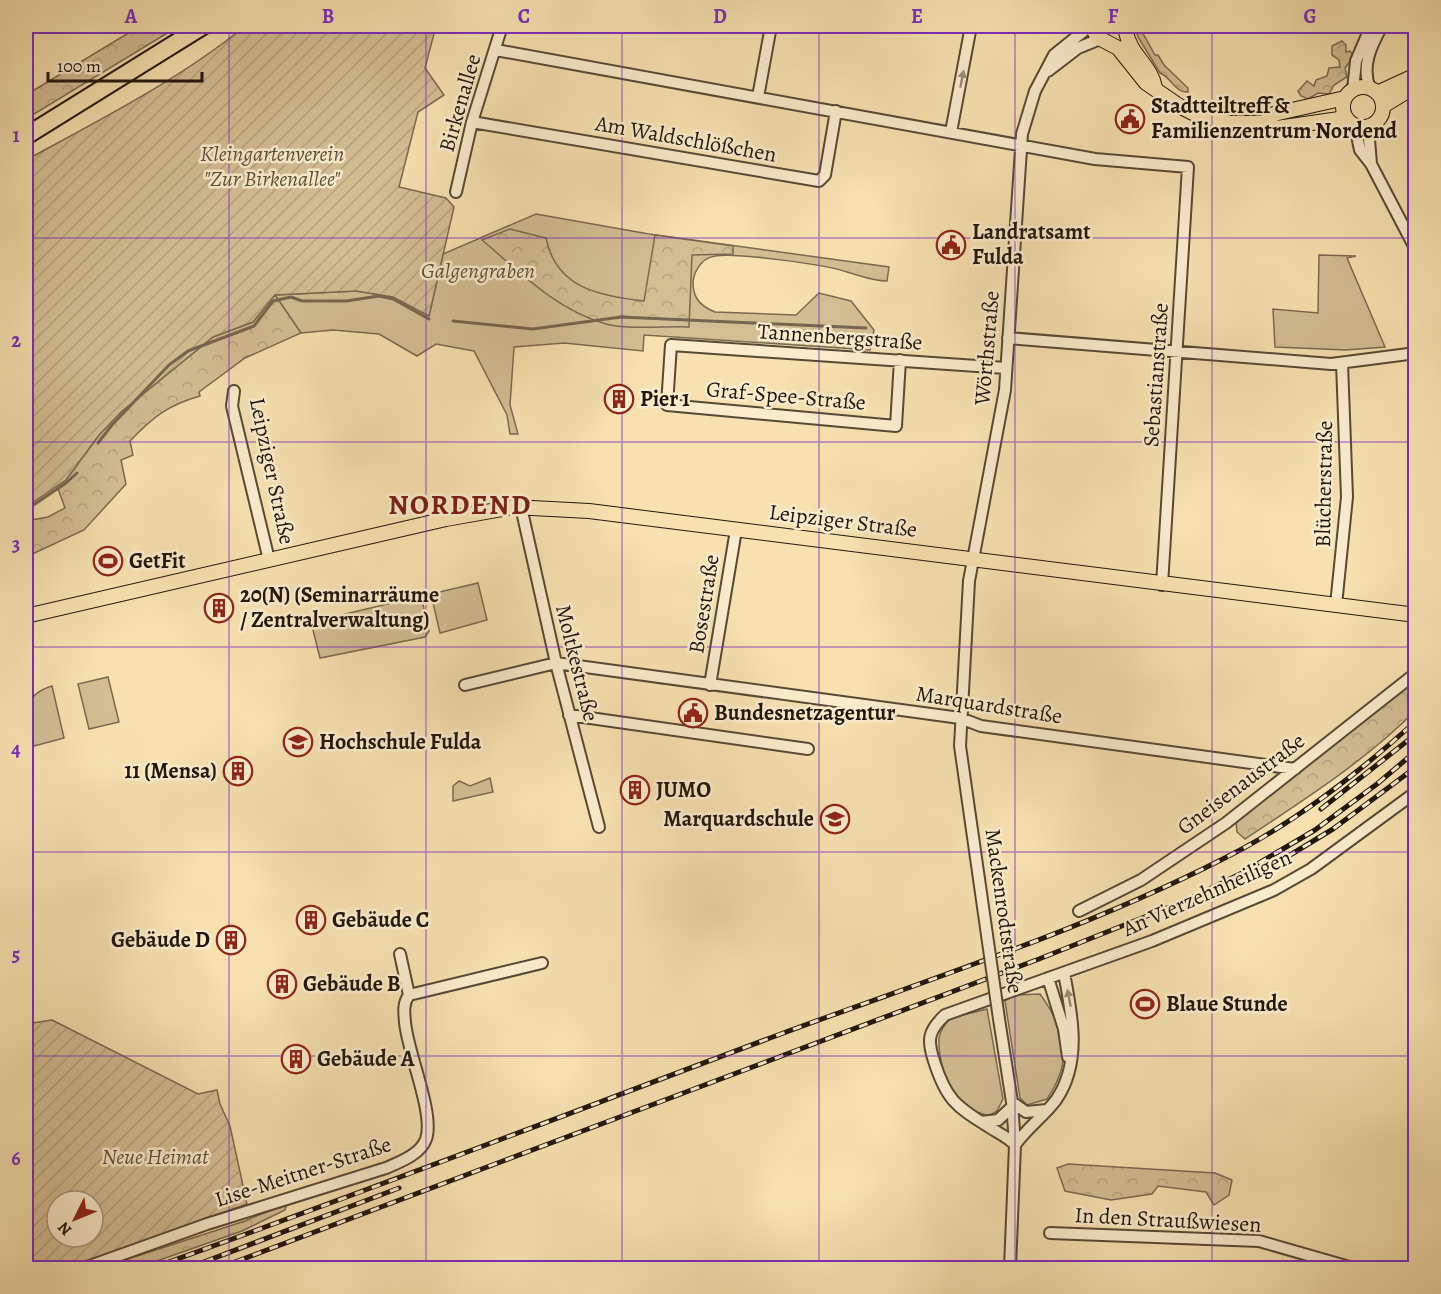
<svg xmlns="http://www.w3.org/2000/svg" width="1441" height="1294" viewBox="0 0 1441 1294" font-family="Alegreya,serif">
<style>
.green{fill:#d3be94;stroke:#7a6a50;stroke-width:1.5}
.forest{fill:url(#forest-crowns);stroke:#7a6a50;stroke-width:1.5}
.garden{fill:url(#garden-furrows);stroke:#7a6a50;stroke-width:1.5;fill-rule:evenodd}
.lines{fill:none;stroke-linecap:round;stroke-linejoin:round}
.stream{stroke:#76664d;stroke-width:3}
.minor-casing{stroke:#564935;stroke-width:14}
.major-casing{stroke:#21160c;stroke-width:16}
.highway-casing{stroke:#21160c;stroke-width:20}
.minor{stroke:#faeccc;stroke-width:10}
.major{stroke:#f7e1b0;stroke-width:14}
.highway{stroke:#f7e1b0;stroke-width:16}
.rail-casing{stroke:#21160c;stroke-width:5}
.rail{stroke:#faeccc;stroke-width:3;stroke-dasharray:9;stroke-linecap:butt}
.minor-bridge-casing{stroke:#564935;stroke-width:14;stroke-linecap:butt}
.minor-bridge{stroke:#faeccc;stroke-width:10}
.oneway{fill:#988c76}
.grid{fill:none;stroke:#7b2cbf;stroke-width:1.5;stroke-opacity:0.55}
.labels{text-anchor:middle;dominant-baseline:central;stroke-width:5;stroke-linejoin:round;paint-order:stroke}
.street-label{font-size:22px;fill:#21160c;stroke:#faeccc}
.poi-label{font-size:22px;font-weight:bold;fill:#21160c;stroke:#faeccc;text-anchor:start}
.park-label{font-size:22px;font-style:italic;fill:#5f513c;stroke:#faeccc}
.district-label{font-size:28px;font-weight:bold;letter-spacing:1.5px;fill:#7a1f14;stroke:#faeccc}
.neatline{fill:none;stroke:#7b2cbf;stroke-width:2}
.grid-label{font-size:20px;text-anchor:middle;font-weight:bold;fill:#7b2cbf}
</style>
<defs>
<pattern id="forest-crowns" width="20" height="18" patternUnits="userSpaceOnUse" patternTransform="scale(1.5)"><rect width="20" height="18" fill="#d3be94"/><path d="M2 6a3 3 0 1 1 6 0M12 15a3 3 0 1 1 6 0" fill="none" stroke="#b5a37e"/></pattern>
<pattern id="garden-furrows" width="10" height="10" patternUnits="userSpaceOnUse" patternTransform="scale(1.5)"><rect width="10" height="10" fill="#d3be94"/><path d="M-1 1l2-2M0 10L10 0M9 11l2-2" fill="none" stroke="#b5a37e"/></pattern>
</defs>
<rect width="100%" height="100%" fill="#f7e1b0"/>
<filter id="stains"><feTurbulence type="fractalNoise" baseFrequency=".00333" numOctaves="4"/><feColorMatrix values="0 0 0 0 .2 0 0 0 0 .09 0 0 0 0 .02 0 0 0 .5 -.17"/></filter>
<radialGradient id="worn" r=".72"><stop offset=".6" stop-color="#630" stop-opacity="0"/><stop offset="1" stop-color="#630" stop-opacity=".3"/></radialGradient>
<!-- green -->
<path class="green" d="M536 214 649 234 889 267 887 281C871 281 862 276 847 272 828 265 733 252 715 256 700 258 690 276 694 291 696 302 705 308 715 312L796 315 819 293 851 301 874 330 870 350 644 335 643 351 564 343 514 347 510 405 518 434H510L507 415 474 351 436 344 417 356 379 334 333 330 301 333 275 295 356 291 393 297 429 316 443 254Z
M1319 255 1356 256 1347 258 1385 347 1346 350 1275 347 1273 309 1318 313Z
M478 583 487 620 440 633 431 594Z
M417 597 422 600 429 631 425 637 320 658 311 622Z
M108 677 119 722 89 729 78 684Z
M52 686 64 738 34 746C28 720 18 696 52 686Z
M490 778 493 792 453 801V786L459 781 470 786Z
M1040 994C1066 1030 1074 1060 1047 1099L1027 1105 1020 1098 1005 1001 1014 995Z
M987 1009 1003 1099 997 1111 989 1116C978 1113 968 1109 959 1101 946 1089 938 1056 939 1038 940 1031 946 1023 951 1018Z"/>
<!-- forest -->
<path class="forest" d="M140 26H179L26 119V95Z
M1141 30 1155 55H1158L1164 65 1188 88V92C1175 93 1171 77 1160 73L1138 37 1137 33Z
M1342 41 1346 45V52L1350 51 1354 56 1345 68 1347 77 1334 85 1329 94 1318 93 1308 99 1301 96 1298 91 1307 81 1314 86 1316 80 1327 76 1329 68 1340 67 1339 60 1332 55V46Z
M510 229 546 238C556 288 599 296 644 301L655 235 733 246V254L692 255 689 327C665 326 629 330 606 324 556 310 521 273 482 240Z
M275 295 301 333 245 358 199 392 200 396C168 405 153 417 130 441L133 455 121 460 126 484 84 530 26 557V521L48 517 65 508 57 486 66 480 99 435 121 412 213 337 253 322Z
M1415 678V711C1365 761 1304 800 1245 839L1237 832 1236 822Z
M1068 1164 1215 1173 1232 1180 1229 1195 1214 1205 1206 1192 1158 1186 1152 1194 1111 1200 1065 1191 1057 1168Z
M287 1203 285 1210 242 1231 137 1268H100L245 1221Z"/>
<!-- garden -->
<path class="garden" d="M245 26H436L425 68 444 95 418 112 399 187 446 198 454 207 429 316 393 297 356 291 275 295 253 322 213 337 121 412 99 435 66 480 26 507V160C98 121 182 78 245 26Z
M52 1020 198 1094 217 1090 220 1104 230 1126 247 1204 70 1268H26V1024ZM57 1201H93V1237H57Z"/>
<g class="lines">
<!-- stream -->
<path class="stream" d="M453 321 533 329 621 317 866 328
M98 443 112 425 169 365 188 351 254 326 273 301 291 297 302 301H346L379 296 393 299 429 319
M26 510 66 483 77 473"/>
<!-- minor casing -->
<g class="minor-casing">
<path id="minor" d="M496 50 1095 159 1188 167 1162 585
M1048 71 1078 48 1100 39
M1370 89C1361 66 1371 46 1382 26
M1353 90 1356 61 1371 26
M758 97 771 26
M472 122 819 181 825 175 836 111
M1355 126 1360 150 1371 164 1416 250
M951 132 971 26
M1371 164 1369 139 1372 125
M456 192 472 122 502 26
M1008 338 1331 364 1416 353
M900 360 896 426 667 405 671 345 1006 368
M234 391 232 406 269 560
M521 507 556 663 599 827
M1336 605 1347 497 1342 363
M465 685 556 663 960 718 981 726 1295 769
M710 685 736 530
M569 715 808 749
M1079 911 1141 880 1226 823 1416 673
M987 935 960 746 969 581 1005 390 1022 134 1035 91 1054 55 1090 26
M400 954 409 995
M1048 978 1064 1029 1068 1057
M999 1019 1012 1102 1015 1145 1010 1268
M1012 1102 1026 1112 1047 1110
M981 1122 998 1120 1012 1107
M1015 1145C1008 1137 998 1133 989 1127 955 1106 946 1099 934 1061 927 1040 928 1031 945 1015L1152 941 1274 890 1311 869 1416 792
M1015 1145C1027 1128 1044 1116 1056 1100 1082 1063 1072 1014 1064 973
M1050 1233 1259 1241 1353 1268
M84 1268 207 1224 386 1168C400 1162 421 1154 426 1139 435 1114 407 1051 405 1022 404 1012 403 1003 409 995L542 963"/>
</g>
<!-- major casing -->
<g class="major-casing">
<path id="major" d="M1092 26 1097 37 1118 48 1146 83 1181 107 1199 116 1231 123H1264L1277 128 1346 118
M1126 32C1130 54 1151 66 1155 87
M1343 107a20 20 0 1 1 40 0a20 20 0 1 1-40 0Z
M1377 93 1416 75
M1383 106 1416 86
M1264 123 1274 114 1345 98
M26 616 446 519 513 507 589 511 1416 615"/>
</g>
<!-- highway casing -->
<g class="highway-casing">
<path id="highway" d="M26 136 203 26"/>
</g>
<!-- minor -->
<use href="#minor" class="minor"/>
<!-- major -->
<use href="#major" class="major"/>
<!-- highway -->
<use href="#highway" class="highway"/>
<!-- rail casing -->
<g class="rail-casing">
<path id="rail" d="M1321 809 1416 734
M1272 866 1333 829 1416 767
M152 1268C362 1193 570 1113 778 1035 934 977 1095 927 1242 849 1305 815 1363 769 1416 721
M188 1268 399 1188
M219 1268 1039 959 1187 900 1242 873 1315 830 1377 784 1416 751"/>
</g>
<!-- rail -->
<use href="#rail" class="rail"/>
<!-- minor-bridge casing -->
<g class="minor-bridge-casing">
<path id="minor-bridge" d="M987 935 999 1019"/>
</g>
<!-- minor-bridge -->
<use href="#minor-bridge" class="minor-bridge"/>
</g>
<!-- one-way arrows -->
<defs><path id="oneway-solid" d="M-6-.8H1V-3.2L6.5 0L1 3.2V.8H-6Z" transform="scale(1.5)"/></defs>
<g class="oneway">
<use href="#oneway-solid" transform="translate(962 79) rotate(-79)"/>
<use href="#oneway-solid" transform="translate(1069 998) rotate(-101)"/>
</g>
<!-- grid -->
<path class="grid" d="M229 26V1268M426 26V1268M622 26V1268M819 26V1268M1015 26V1268M1212 26V1268M26 238H1416M26 442H1416M26 647H1416M26 852H1416M26 1056H1416"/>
<!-- icons -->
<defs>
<g id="civic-ring" transform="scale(1.5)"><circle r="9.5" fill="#faeccc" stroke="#8f2418" stroke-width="1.5"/><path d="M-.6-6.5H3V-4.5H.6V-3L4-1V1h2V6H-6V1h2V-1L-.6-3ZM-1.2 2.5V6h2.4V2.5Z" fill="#8f2418"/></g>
<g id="building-ring" transform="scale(1.5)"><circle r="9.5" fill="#faeccc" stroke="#8f2418" stroke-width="1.5"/><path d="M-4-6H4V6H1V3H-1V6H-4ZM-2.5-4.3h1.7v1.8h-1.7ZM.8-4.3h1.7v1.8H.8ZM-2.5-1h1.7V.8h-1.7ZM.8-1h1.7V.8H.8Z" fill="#8f2418"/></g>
<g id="stadium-ring" transform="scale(1.5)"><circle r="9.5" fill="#faeccc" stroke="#8f2418" stroke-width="1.5"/><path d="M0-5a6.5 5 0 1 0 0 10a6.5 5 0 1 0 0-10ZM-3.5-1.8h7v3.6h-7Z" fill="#8f2418"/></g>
<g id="university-ring" transform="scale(1.5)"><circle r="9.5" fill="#faeccc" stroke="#8f2418" stroke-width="1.5"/><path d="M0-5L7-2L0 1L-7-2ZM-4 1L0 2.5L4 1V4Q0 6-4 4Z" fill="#8f2418"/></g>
<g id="school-ring" transform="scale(1.5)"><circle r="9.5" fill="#faeccc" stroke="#8f2418" stroke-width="1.5"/><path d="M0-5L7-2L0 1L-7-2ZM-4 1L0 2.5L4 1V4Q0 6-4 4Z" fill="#8f2418"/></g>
</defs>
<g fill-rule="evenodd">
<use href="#civic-ring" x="1130" y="119"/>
<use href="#civic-ring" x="951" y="245"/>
<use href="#building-ring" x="619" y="399"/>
<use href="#stadium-ring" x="108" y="561"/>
<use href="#building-ring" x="219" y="608"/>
<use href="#civic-ring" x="693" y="713"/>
<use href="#university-ring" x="298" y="742"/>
<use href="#building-ring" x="238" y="771"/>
<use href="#building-ring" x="635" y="790"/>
<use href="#school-ring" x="835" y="819"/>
<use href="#building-ring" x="311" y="920"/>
<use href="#building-ring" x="231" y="940"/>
<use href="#building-ring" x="282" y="984"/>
<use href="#stadium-ring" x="1145" y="1004"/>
<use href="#building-ring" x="296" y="1059"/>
</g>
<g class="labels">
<!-- street labels -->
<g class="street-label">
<text transform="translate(460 103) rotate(-74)">Birkenallee</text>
<text transform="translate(686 139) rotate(10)">Am Waldschlößchen</text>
<text transform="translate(840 337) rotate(4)">Tannenbergstraße</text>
<text transform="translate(987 348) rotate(-85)">Wörthstraße</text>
<text transform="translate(1156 375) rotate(-86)">Sebastianstraße</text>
<text transform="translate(786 396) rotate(5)">Graf-Spee-Straße</text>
<text transform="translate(272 471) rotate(78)">Leipziger Straße</text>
<text transform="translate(1324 484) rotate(-89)">Blücherstraße</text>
<text transform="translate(843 521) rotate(7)">Leipziger Straße</text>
<text transform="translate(704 604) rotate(-81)">Bosestraße</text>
<text transform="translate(577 663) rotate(76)">Moltkestraße</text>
<text transform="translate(989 705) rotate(9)">Marquardstraße</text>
<text transform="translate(1241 784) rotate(-37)">Gneisenaustraße</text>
<text transform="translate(1207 893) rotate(-24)">An Vierzehnheiligen</text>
<text transform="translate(1004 911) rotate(82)">Mackenrodtstraße</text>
<text transform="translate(303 1172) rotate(-18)">Lise-Meitner-Straße</text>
<text transform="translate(1168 1220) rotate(3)">In den Straußwiesen</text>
</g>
<!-- poi labels -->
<g class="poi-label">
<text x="1151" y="106">Stadtteiltreff &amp;<tspan x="1151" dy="25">Familienzentrum Nordend</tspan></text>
<text x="972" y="232">Landratsamt<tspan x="972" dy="25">Fulda</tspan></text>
<text x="640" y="399">Pier 1</text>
<text x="129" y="561">GetFit</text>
<text x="240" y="595">20(N) (Seminarräume<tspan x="240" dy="25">/ Zentralverwaltung)</tspan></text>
<text x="714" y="713">Bundesnetzagentur</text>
<text x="319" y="742">Hochschule Fulda</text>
<text x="217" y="771" text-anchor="end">11 (Mensa)</text>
<text x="656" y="790">JUMO</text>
<text x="814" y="819" text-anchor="end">Marquardschule</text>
<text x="332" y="920">Gebäude C</text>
<text x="210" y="940" text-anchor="end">Gebäude D</text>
<text x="303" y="984">Gebäude B</text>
<text x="1166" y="1004">Blaue Stunde</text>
<text x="317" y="1059">Gebäude A</text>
</g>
<!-- park labels -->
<g class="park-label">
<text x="272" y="154">Kleingartenverein<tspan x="272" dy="25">"Zur Birkenallee"</tspan></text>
<text x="478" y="271">Galgengraben</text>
<text x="155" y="1157">Neue Heimat</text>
</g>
<!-- district labels -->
<g class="district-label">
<text x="460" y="505">NORDEND</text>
</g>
</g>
<!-- margin -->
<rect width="1441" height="1294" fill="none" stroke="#f7e1b0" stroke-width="66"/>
<!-- north arrow -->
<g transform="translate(75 1219) rotate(227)"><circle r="28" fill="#faeccc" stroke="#a3967f" stroke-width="1.5"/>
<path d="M0-4.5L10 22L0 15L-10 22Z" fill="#8f2418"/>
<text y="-9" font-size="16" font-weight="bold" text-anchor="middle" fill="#21160c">N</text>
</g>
<!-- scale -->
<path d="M48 72v9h154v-9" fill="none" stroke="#21160c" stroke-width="3"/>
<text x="57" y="72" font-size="18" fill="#21160c" stroke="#faeccc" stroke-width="4.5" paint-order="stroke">100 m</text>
<rect x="33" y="33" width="1375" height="1228" class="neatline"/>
<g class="grid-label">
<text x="131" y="23">A</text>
<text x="328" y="23">B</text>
<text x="524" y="23">C</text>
<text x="720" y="23">D</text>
<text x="917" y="23">E</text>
<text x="1113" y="23">F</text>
<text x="1310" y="23">G</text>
<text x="16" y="142">1</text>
<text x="16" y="347">2</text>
<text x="16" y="551">3</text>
<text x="16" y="756">4</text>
<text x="16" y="961">5</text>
<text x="16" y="1165">6</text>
</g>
<rect width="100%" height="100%" filter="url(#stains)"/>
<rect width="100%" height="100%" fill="url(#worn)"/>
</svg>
